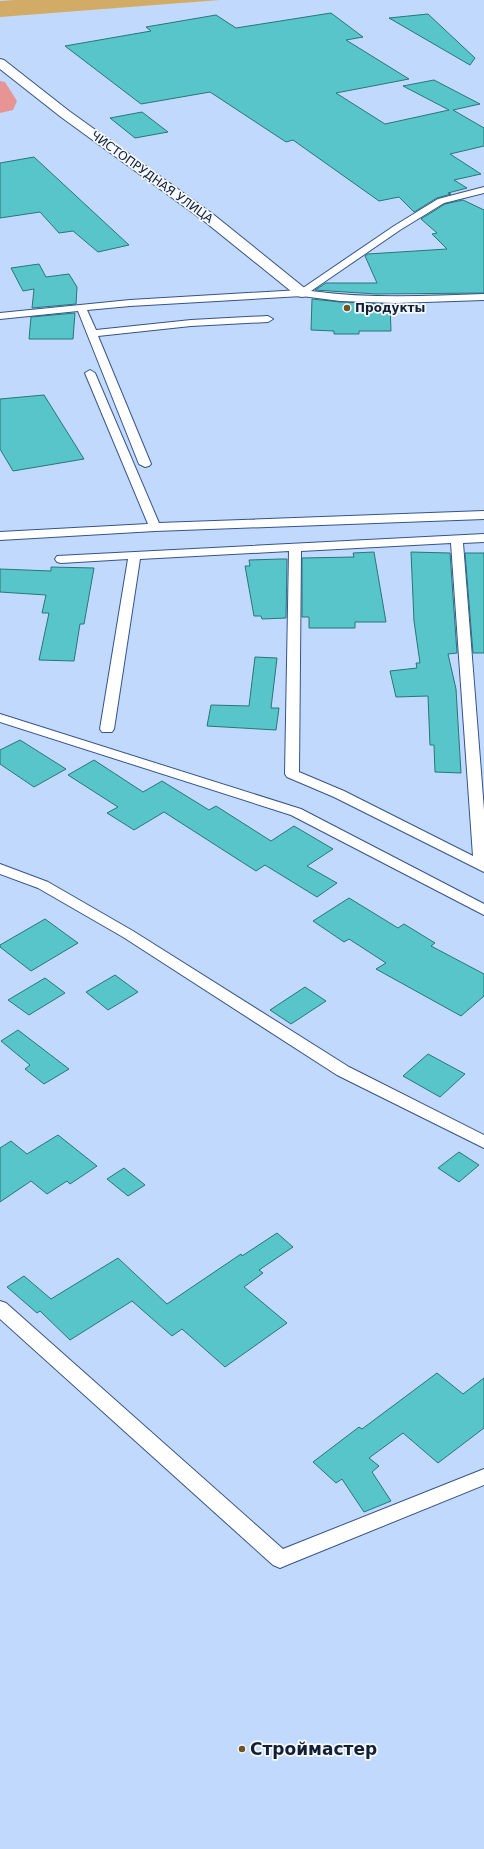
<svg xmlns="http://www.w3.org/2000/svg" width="484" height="1849" viewBox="0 0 484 1849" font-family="'DejaVu Sans',sans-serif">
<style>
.green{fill:#d2ab67}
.water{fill:#e69494}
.building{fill:#58c5ca;stroke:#27767a}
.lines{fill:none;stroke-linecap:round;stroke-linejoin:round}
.service-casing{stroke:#355489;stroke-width:2}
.minor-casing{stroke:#355489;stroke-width:2}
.service{fill:#fff;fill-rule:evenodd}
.minor{fill:#fff;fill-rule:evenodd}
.poi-dot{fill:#6f5526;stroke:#f5f9ff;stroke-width:1.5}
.labels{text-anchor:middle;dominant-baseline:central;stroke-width:3.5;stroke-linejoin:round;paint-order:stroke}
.far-street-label{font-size:12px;fill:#121f35;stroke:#f5f9ff}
.far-poi-label{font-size:12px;font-weight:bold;fill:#121f35;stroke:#f5f9ff;text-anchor:start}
.near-poi-label{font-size:17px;font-weight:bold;fill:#121f35;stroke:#f5f9ff;text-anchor:start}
</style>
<rect width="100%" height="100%" fill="#c2d9fe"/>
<!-- green -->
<path class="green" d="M15 0H220L0 17V1Z"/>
<!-- water -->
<path class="water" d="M0 81 5 82 17 101 13 110 0 113Z"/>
<!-- building -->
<path class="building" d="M331 13 363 37 346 40 409 79 336 93 385 124 449 110 403 86 434 80 480 104 453 110 484 128V146L450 154 481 174 454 180 467 188 448 193 451 194 437 198 414 212 399 197 379 201 293 140 286 142 210 92 141 104 65 46 151 31 146 27 216 15 236 28Z
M428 14 475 58 470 65 389 18Z
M142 112 168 132 135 138 110 118Z
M34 157 129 245 98 252 73 231 59 233 40 212 0 218V163Z
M463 200 484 210V293L376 294 315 290 326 283H377L365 256 368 254 447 249 432 234 437 233 421 219 445 204Z
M39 264 46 277 69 274 77 287 76 304 32 308 34 289 23 291 11 268Z
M312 299 340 302 390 304 391 331H359V334H334V331L311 330Z
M75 313 73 339H29L31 317Z
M44 395 84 459 13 471 0 449V399Z
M374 552 386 622H355V628H309V617H302V558L354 557 353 553Z
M411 552 450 553 457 653 448 654 456 689 461 773 435 772 434 745H430L428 696 396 697 390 671 417 668 416 663H420L414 621Z
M465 553H484V653H473Z
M281 559H287L286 618 262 619 261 616H254L245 566H250L249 560Z
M51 567 94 568 84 624H80L74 661 39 660 49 613H42L46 595 0 592V569L51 571Z
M255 657 277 658 271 708H279L276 730 207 726 211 705 249 706Z
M20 740 66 769 34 787 0 764V750Z
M94 760 143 792 162 781 209 810 216 806 271 841 294 826 333 849 307 866 337 883 317 897 265 865 256 871 164 812 134 830 107 813 118 807 68 775Z
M349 898 398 928 404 924 435 943 431 946 484 974V996L461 1016 376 969 386 963 349 939 344 942 313 921Z
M45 919 78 943 31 971 0 947V945Z
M115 975 138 992 108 1010 86 992Z
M45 978 65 993 29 1015 8 1000Z
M305 987 326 1001 291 1024 270 1010Z
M18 1030 69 1069 44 1084 25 1069 30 1065 1 1041Z
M428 1054 465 1074 440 1097 403 1076Z
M58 1135 97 1166 70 1184 67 1181 47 1194 31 1181 0 1202V1148L11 1141 27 1154Z
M459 1152 479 1165 459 1182 438 1168Z
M124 1168 145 1185 128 1196 107 1179Z
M277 1233 293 1247 259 1270 263 1273 244 1287 287 1323 225 1367 182 1329 172 1336 132 1301 70 1340 40 1311 37 1313 7 1287 24 1276 51 1299 118 1258 167 1304 241 1254 242 1256Z
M437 1373 463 1394 484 1378V1428L438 1463 403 1433 369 1458 379 1466 372 1472 391 1501 364 1512 342 1479 336 1483 313 1462 359 1427 362 1429Z"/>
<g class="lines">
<!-- service casing -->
<g class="service-casing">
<path id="service" d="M484 187V193L444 203 400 230 311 291C369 299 426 296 484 294V300L395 303 340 301 302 296 130 306 87 310 96 330 191 320 268 316 273 319 268 322 191 326 98 336 151 464 149 466 145 467 139 464 78 311 0 319V313L130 300 300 290 394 226 438 199Z
M90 370 95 373 159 523 484 511V519L155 531 0 540V532L148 524 85 373Z
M484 534V542L463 543 484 810V872L334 797 287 777 285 774 289 551 140 559 114 729 112 732H102L100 729 128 559 61 563 57 562 55 559 57 556ZM451 543 473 856 344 791 299 772 301 551Z
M0 714 301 809 484 904V915L291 815 0 722Z
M0 864 48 882 133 931 349 1067 484 1135V1148L337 1075 123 937 38 888 0 874Z
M0 1301 6 1303 283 1549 484 1469V1485L287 1565 280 1568 273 1565 0 1319Z"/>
</g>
<!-- minor casing -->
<g class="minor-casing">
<path id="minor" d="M0 59 4 60 69 111 214 215 307 290 309 293 307 296 302 297 297 296 204 221 61 117 0 69Z"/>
</g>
<!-- service -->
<use href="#service" class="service"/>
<!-- minor -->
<use href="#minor" class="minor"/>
</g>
<!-- markers -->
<g class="poi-dot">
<circle cx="347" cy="308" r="4"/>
<circle cx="242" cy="1749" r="4"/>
</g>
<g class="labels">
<!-- far-street labels -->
<g class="far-street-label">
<text transform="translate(152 177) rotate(36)">ЧИСТОПРУДНАЯ УЛИЦА</text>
</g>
<!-- far-poi labels -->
<g class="far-poi-label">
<text x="355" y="308">Продукты</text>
</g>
<!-- near-poi labels -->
<g class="near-poi-label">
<text x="250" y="1749">Строймастер</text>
</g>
</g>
</svg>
